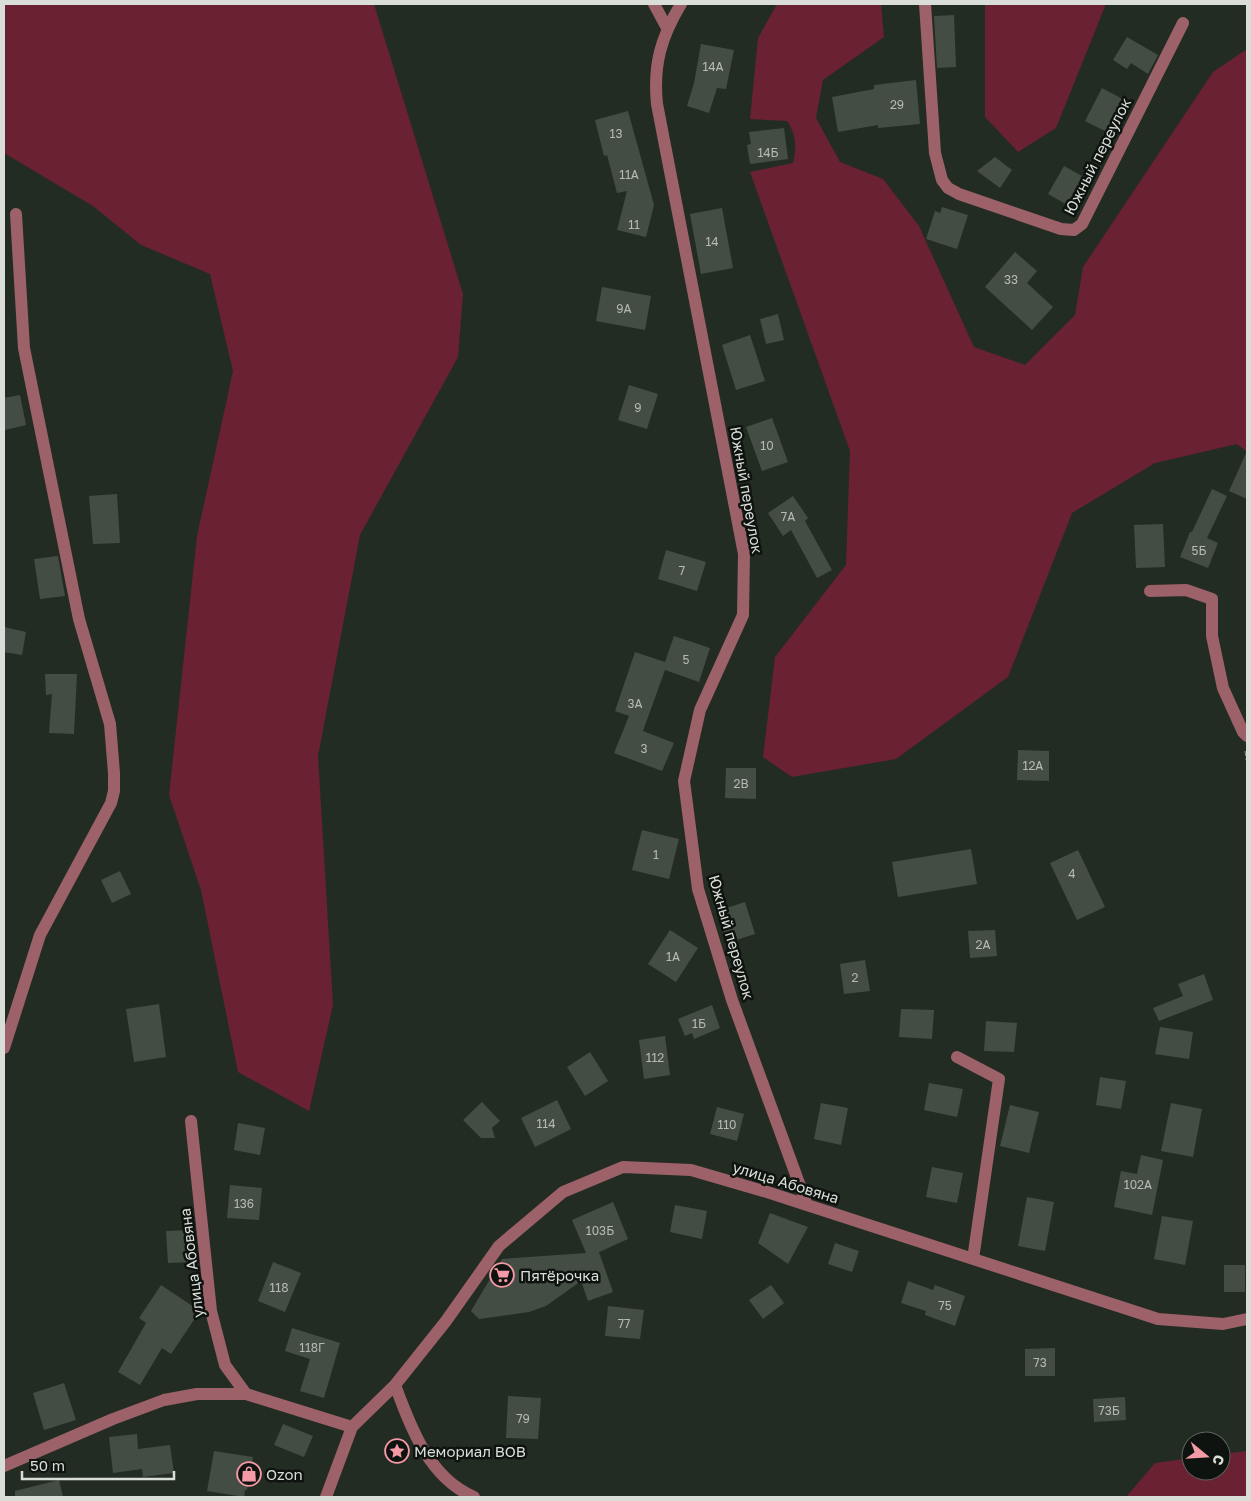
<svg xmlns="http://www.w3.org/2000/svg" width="1251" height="1501" viewBox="0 0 1251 1501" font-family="'Golos Text',sans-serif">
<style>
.green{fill:#6a2131}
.building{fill:#444d44}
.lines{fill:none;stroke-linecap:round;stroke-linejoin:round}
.path{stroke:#7a817a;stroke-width:3;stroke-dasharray:5 2.5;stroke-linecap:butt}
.minor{stroke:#9c6169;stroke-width:12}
.labels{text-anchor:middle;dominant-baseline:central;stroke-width:5;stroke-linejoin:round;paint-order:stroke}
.number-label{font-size:12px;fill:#b4bab4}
.street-label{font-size:15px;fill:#d9ded9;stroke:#0f130f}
.poi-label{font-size:15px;fill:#d9ded9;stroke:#0f130f;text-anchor:start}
</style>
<rect width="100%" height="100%" fill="#232c23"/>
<!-- green -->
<path class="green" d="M4 4H374L463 294 458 357 360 535 318 756 333 1005 309 1111 238 1072 201 890 169 795 197 536 233 371 210 274 141 245 93 206 4 153Z
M777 4H881L884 37 823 80 816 118 840 162 883 179 919 226 974 347 1025 365 1075 315 1083 267 1213 72 1247 49V452L1237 444 1155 463 1072 513 1008 677 896 759 792 777 763 757 775 657 846 565 850 451 750 172 793 163C797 147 796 134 787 121L750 119 758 38Z
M985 4H1106L1056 128 1018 152 985 117Z
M1247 1451V1497H1126L1155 1463 1191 1458V1471H1221V1454Z"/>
<!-- building -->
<path class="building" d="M954 15 956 67 937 68 934 16Z
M1127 37 1158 55 1148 74 1131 63 1127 69 1113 60Z
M701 44 734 50 726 89 717 88 709 113 687 106 694 83Z
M916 80 920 124 878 128V125L838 132 832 97 874 89V85Z
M1102 88 1130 103 1113 135 1085 121Z
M628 111 654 205 646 237 617 230 627 191 617 193 607 155 604 156 595 120Z
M784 128 788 159 750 164 747 145 751 144 749 132Z
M995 157 1012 170 1000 188 977 171Z
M1064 166 1089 180 1073 208 1048 194Z
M942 207 968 215 957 249 926 239 935 211 940 213Z
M722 208 733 268 701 274 690 214Z
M1015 252 1037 271 1027 283 1053 307 1032 330 985 287Z
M602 287 651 296 645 330 596 321Z
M778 314 784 340 766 344 760 319Z
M750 335 765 381 736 390 722 345Z
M629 385 658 394 647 429 618 420Z
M20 395 26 425 5 430 4 398Z
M772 418 788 462 762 471 746 427Z
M1247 451V499L1229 491Z
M1212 489 1227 496 1207 538 1218 543 1208 568 1180 557 1190 532H1192Z
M117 494 120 543 93 544 89 496Z
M793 496 808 518 805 521 832 570 817 578 791 530 783 536 768 513Z
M1163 524 1165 567 1136 568 1134 525Z
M666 550 706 562 697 591 658 579Z
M58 556 65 596 40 599 34 559Z
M4 627 26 632 22 655 4 652Z
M674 636 710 648 699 682 665 670 643 731 674 743 662 771 614 753 629 716 615 711 635 652 665 662Z
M45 674H77L74 734 49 733 52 694 46 695Z
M1018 750 1049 751V781L1017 780Z
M726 768H756V799L725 798Z
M642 830 679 839 669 879 632 870Z
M971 849 977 884 898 897 892 862Z
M1078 850 1105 907 1077 920 1050 863Z
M120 871 131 894 112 903 101 880Z
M745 902 755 934 727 943 717 911Z
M670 930 698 948 676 982 648 964Z
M995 930 997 956 970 958 968 931Z
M865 960 870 991 844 994 840 964Z
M1204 974 1213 1000 1159 1021 1153 1008 1183 996 1178 984Z
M159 1004 166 1057 134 1062 126 1009Z
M712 1005 720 1028 694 1039 692 1033 685 1036 678 1019Z
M901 1009 934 1010 932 1039 899 1037Z
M986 1021 1017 1023 1014 1052 984 1051Z
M1160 1027 1193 1032 1189 1059 1155 1054Z
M665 1036 670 1075 644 1079 639 1040Z
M590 1052 608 1081 585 1096 567 1067Z
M1100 1077 1126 1081 1121 1109 1096 1105Z
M929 1083 963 1089 957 1117 924 1110Z
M557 1100 571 1129 535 1147 521 1118Z
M482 1102 500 1121 492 1128 495 1138H481L463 1120Z
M821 1103 848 1108 841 1145 814 1139Z
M1171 1103 1202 1109 1193 1157 1161 1151Z
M1010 1105 1039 1112 1029 1153 1000 1146Z
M717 1107 744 1114 737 1141 710 1134Z
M238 1123 265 1128 260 1155 234 1150Z
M1141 1155 1163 1160 1152 1215 1114 1207 1121 1171 1137 1174Z
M932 1167 963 1173 957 1203 926 1197Z
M230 1185 262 1188 259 1220 227 1218Z
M1027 1197 1054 1202 1045 1251 1018 1246Z
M613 1202 628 1239 597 1253 599 1252 613 1292 588 1301 581 1281 546 1306 529 1312 479 1319 471 1311 502 1259 586 1253 572 1220Z
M675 1205 707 1211 702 1239 670 1232Z
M770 1213 808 1227 788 1264 758 1243Z
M1162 1216 1193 1221 1185 1265 1154 1259Z
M192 1230 193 1262 168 1263 166 1231Z
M835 1243 859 1251 852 1272 828 1264Z
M273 1262 301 1273 285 1312 258 1301Z
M1224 1265H1245V1292H1224Z
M908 1281 933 1290 935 1285 965 1296 955 1326 925 1315 926 1311 901 1303Z
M161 1285 200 1311 171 1354 162 1348 140 1385 118 1372 146 1323 139 1318Z
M771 1285 784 1303 763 1319 749 1300Z
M608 1306 644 1310 640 1339 605 1336Z
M292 1328 340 1343 324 1398 300 1391 310 1359 285 1351Z
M1055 1348V1376H1025V1349Z
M64 1383 76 1420 44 1430 33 1393Z
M508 1396 541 1398 538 1439 506 1438Z
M1125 1397 1126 1420 1094 1422 1093 1399Z
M283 1424 313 1436 304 1457 274 1445Z
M137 1434 138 1449 170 1445 174 1473 143 1477 142 1469 113 1473 109 1437Z
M214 1451 253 1457 247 1490H245L244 1497 207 1491Z
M59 1480 63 1497H15V1491Z"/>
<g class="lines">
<!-- path -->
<path class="path" d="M1246 751 1247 760"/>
<!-- minor -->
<path class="minor" d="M654 4 667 28
M681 4C661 37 653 65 657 104L744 554 743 615 700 710 684 781 698 889 732 1000 807 1205
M925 4 935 153 942 180 948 188 959 194 1061 229 1074 230 1082 224 1183 23
M1150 591 1186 590 1212 599V636L1223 688 1243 732 1247 736
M4 1048 40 935 111 803 114 791V773L110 724 79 619 24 348 16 214
M957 1057 999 1079 973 1259
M191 1121 211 1311 225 1365 246 1394
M395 1385C411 1428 429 1478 474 1497
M4 1466 113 1419 164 1400 197 1394H246L352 1427
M326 1497 352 1427 395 1385 446 1321 499 1246 563 1192 623 1167 691 1170 767 1192 1158 1319 1223 1324 1247 1319"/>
</g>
<!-- icons -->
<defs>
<g id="supermarket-ring" transform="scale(1.25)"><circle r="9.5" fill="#0f130f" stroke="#f49aa6" stroke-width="1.5"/><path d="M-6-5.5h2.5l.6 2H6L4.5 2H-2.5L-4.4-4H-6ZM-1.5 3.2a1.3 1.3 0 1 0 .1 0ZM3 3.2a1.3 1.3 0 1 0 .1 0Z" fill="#f49aa6"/></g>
<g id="sight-ring" transform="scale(1.25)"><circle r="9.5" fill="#0f130f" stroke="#f49aa6" stroke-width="1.5"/><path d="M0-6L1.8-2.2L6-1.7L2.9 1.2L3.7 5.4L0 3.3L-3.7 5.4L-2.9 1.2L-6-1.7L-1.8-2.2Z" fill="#f49aa6"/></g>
<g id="shop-ring" transform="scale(1.25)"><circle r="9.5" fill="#0f130f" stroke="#f49aa6" stroke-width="1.5"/><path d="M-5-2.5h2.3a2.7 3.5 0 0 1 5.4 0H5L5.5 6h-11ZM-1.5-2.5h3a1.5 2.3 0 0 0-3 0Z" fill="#f49aa6"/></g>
</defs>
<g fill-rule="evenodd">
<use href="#supermarket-ring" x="502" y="1275"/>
<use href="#sight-ring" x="397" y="1451"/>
<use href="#shop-ring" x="249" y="1474"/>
</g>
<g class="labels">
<!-- number labels -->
<g class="number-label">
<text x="713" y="66">14А</text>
<text x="897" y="104">29</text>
<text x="616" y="133">13</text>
<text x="768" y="152">14Б</text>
<text x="629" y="174">11А</text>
<text x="634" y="224">11</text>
<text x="712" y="241">14</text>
<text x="1011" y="279">33</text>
<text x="624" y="308">9А</text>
<text x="638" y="407">9</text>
<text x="767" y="445">10</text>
<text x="788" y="516">7А</text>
<text x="1199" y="550">5Б</text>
<text x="682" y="570">7</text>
<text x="686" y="659">5</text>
<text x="635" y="703">3А</text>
<text x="644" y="748">3</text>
<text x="1033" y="765">12А</text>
<text x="741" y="783">2В</text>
<text x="656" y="854">1</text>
<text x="1072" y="873">4</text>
<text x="983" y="944">2А</text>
<text x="673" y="956">1А</text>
<text x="855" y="977">2</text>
<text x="699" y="1023">1Б</text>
<text x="655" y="1057">112</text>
<text x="546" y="1123">114</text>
<text x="727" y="1124">110</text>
<text x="1138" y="1184">102А</text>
<text x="244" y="1203">136</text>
<text x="600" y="1230">103Б</text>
<text x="279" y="1287">118</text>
<text x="945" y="1305">75</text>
<text x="624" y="1323">77</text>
<text x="312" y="1347">118Г</text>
<text x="1040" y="1362">73</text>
<text x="1109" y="1410">73Б</text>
<text x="523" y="1418">79</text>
</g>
<!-- street labels -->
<g class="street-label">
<text transform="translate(1097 156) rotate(-63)">Южный переулок</text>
<text transform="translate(747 490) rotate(80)">Южный переулок</text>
<text transform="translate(732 937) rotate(74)">Южный переулок</text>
<text transform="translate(786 1182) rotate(17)">улица Абовяна</text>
<text transform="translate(191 1263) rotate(-97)">улица Абовяна</text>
</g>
<!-- poi labels -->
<g class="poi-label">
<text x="520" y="1275">Пятёрочка</text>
<text x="414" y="1451">Мемориал ВОВ</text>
<text x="266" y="1474">Ozon</text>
</g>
</g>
<!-- border -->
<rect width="1251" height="1501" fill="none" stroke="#d9ded9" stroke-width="10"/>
<!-- north arrow -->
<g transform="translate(1206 1456) rotate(108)"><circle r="24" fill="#0f130f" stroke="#606460"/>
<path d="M0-4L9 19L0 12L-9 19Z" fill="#f49aa6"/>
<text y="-8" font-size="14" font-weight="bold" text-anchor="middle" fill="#d9ded9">С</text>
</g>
<!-- scale -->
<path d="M22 1471v8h152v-8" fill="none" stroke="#d9ded9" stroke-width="2.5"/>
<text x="30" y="1471" font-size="15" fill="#d9ded9" stroke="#0f130f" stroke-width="4" paint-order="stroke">50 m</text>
</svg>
